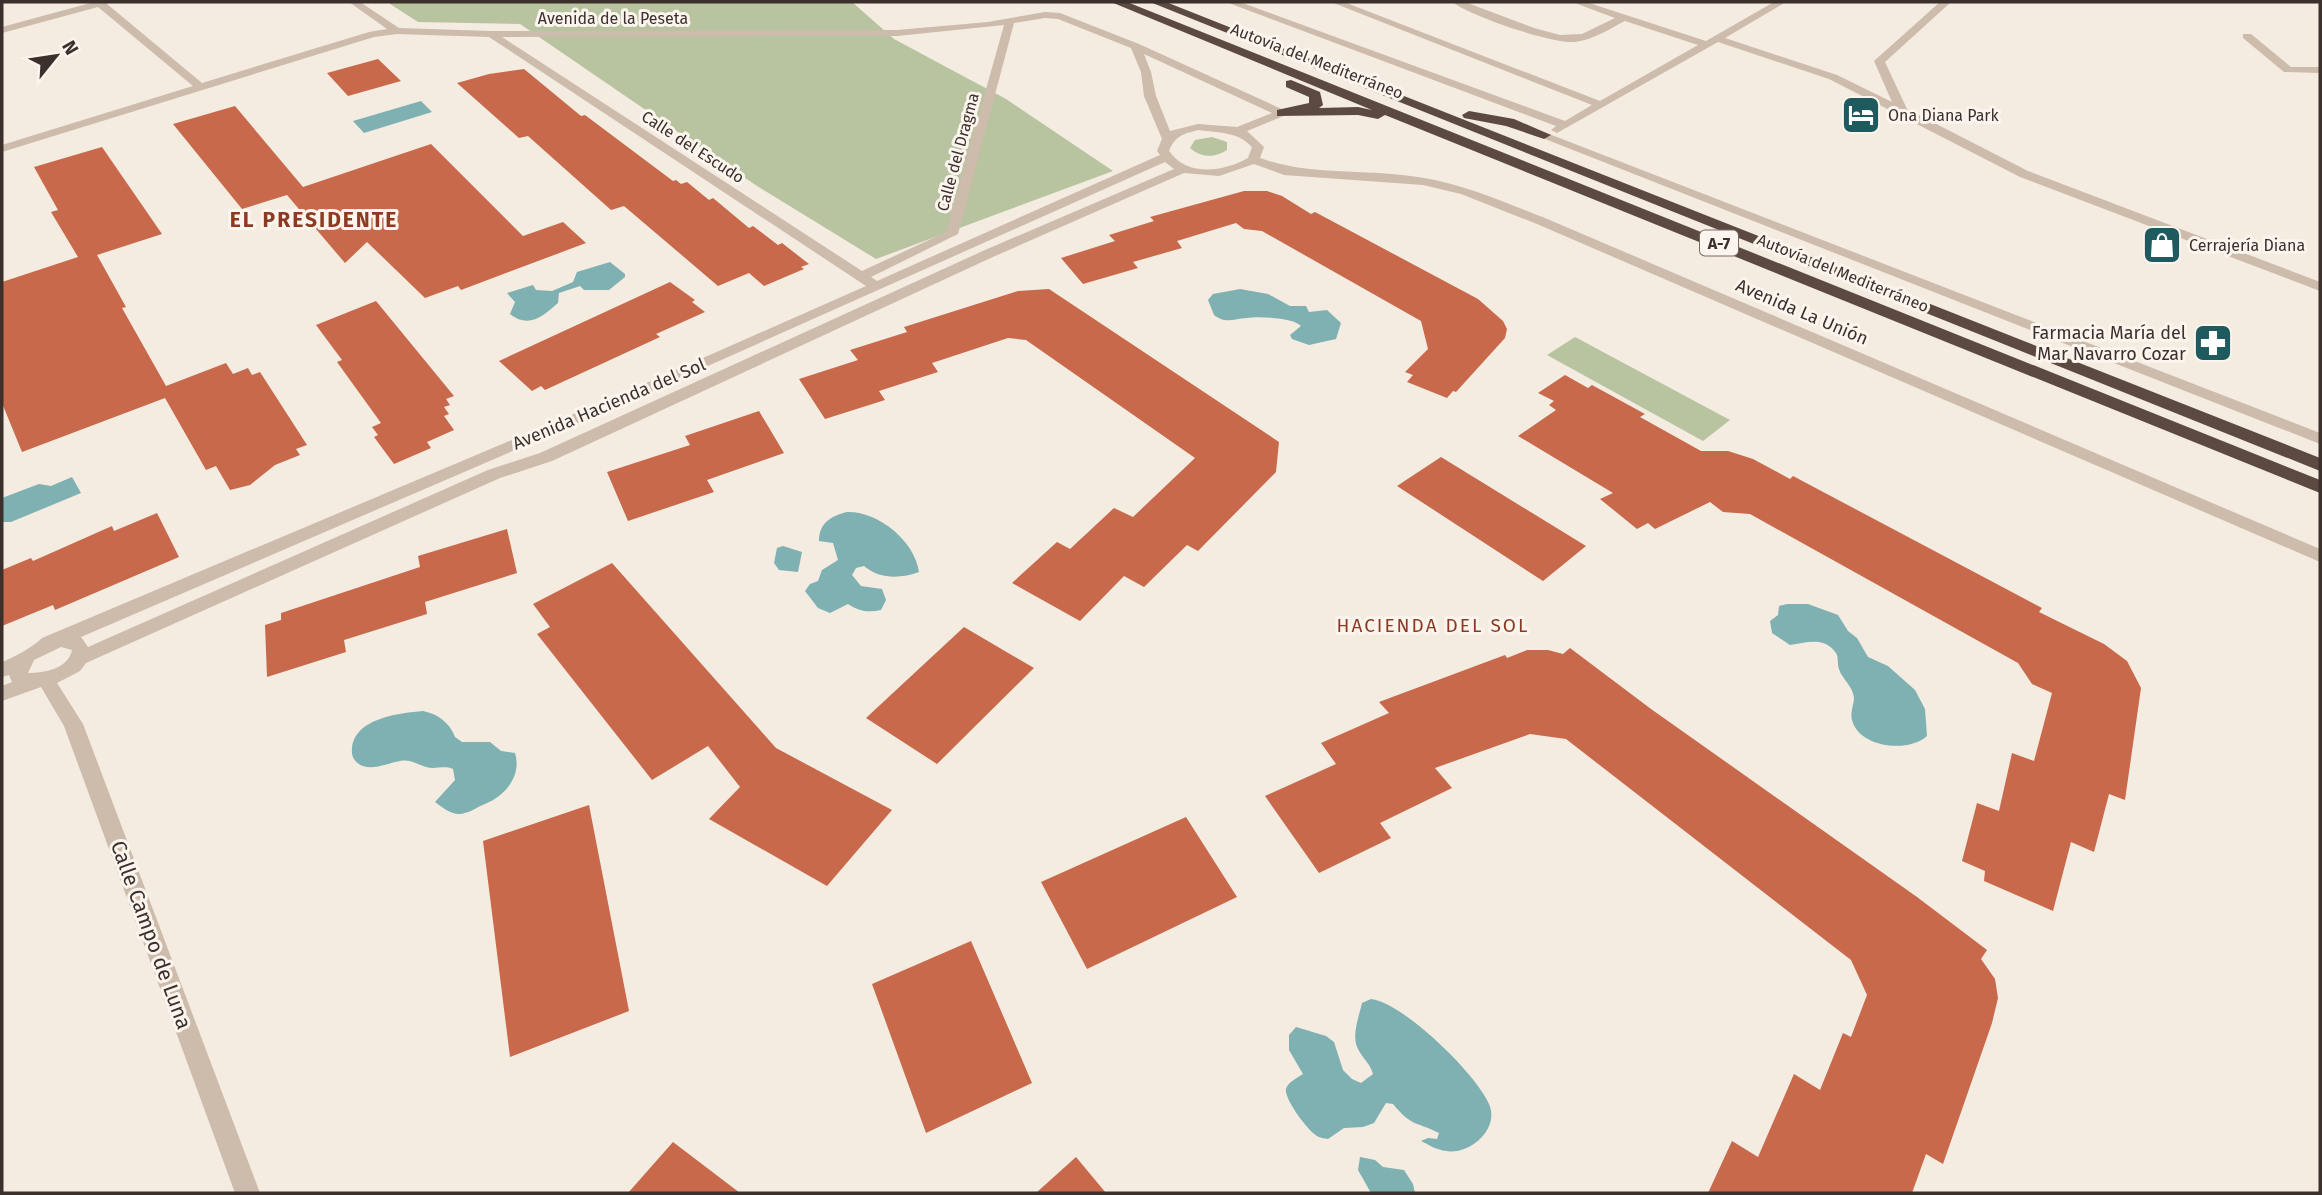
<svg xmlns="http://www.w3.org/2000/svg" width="2322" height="1195" viewBox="0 0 2322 1195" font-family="'Fira Sans',sans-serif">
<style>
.green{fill:#b8c4a0}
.water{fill:#7fb0b2}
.building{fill:#c8694b}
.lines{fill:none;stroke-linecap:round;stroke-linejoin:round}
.minor{fill:#cdbbac;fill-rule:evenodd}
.highway{fill:#5c4a42;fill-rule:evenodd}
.labels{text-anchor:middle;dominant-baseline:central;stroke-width:6;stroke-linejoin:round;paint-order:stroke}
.far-street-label{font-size:16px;fill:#3b302b;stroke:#fbf5ee}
.far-poi-label{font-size:16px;fill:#3b302b;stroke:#fbf5ee;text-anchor:start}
.shield{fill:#fbf5ee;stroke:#756b66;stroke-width:2}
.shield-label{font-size:16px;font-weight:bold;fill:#3b302b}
.street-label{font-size:18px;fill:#3b302b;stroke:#fbf5ee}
.poi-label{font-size:18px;fill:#3b302b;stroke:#fbf5ee;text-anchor:end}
.neighbourhood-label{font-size:19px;letter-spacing:2px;fill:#8c3b22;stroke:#fbf5ee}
.far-district-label{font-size:21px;font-weight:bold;letter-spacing:2px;fill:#8c3b22;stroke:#fbf5ee}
.near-street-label{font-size:21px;fill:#3b302b;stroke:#fbf5ee}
</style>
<rect width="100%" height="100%" fill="#f4ebe1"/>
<!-- green -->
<path class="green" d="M387 2H852L894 39 1006 99 1113 171 876 259 754 184 520 24 418 22Z
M1212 137 1227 142V150C1215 158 1201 158 1190 148L1195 140Z
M1575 337 1730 420 1703 441 1547 355Z"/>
<!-- water -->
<path class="water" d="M421 101 432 112 364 133 353 121Z
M610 262 625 274V277L609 290H584L580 286 559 293 558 303C543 316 529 329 510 314L515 302 507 293 533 285 536 290 552 291 573 282 577 272Z
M1240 289 1268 294 1290 306H1306L1309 312 1327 310 1341 323 1336 339 1309 345 1292 339 1290 335 1301 326C1295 318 1259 316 1247 318 1233 319 1226 324 1214 315L1208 300 1213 294Z
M72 477 81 493 11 522H2V498L39 484 51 486Z
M847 512C878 511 915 541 919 572 900 579 879 579 864 566L856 568 852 575 861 586 882 589 886 600 881 610C867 613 859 611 848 604L830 613 818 608 805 591 810 584 818 581 822 570 838 560 833 543 819 541C819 523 831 516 847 512Z
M783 546 802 552 798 572 779 570 774 563 777 548Z
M1787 604H1808L1838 615 1848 631 1857 638 1868 657 1888 666 1915 690 1925 709 1927 736C1909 753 1859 748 1852 720 1850 713 1854 704 1854 698 1853 686 1842 679 1839 669 1837 663 1839 658 1836 653 1824 636 1806 643 1790 645L1772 633 1770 621 1778 615 1779 606Z
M423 711C438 714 450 723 455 737L462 742H490L501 751 515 753C522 776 505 796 485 804 477 807 468 814 459 814 450 814 442 807 435 802L455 780 453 769C443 765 435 770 426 767 417 764 410 759 400 761 388 763 375 770 363 766 355 763 351 757 352 749 354 718 400 713 423 711Z
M1371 999C1404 1003 1476 1074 1489 1104 1500 1129 1470 1155 1446 1151 1437 1150 1429 1145 1421 1141L1428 1138 1437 1139 1439 1133C1415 1121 1412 1127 1393 1104L1386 1103 1374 1123 1363 1127 1344 1128 1328 1139C1324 1138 1320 1138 1317 1136 1308 1131 1284 1099 1286 1089 1288 1082 1297 1078 1303 1074L1289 1050V1035L1296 1027 1326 1036 1334 1042 1343 1070 1352 1079 1361 1083 1373 1074C1370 1063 1363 1059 1358 1049 1351 1036 1359 1017 1362 1003Z
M1360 1157 1375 1160 1383 1167 1404 1170 1413 1184 1415 1193H1371L1358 1170Z"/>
<!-- building -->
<path class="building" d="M378 59 401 81 348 96 327 73Z
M524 69 581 116 585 115 673 181 676 180 681 184 687 182 709 200 713 198 749 228 753 226 778 245 782 243 809 264 801 267 804 269 764 286 749 273 718 286 624 206 611 210 528 136 519 138 457 83 489 74Z
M235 106 303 187 431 144 523 236 563 222 586 243 461 290 458 286 425 298 367 242 345 263 287 195 242 209 173 124Z
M102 147 162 234 97 255 126 307 122 308 166 386 226 363 233 374 248 368 252 375 260 372 307 445 296 449 300 455 275 465 250 485 230 490 216 466 206 470 165 398 22 452 2 403V282L78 257 51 212 58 210 34 167Z
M1244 191H1267L1282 196 1311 214 1315 212 1478 299 1503 321 1507 329 1505 338 1456 392 1453 391 1447 398 1407 382 1413 375 1405 372 1428 349 1421 321 1262 231 1244 229 1236 223 1177 241 1182 248 1133 262 1138 268 1083 284 1061 258 1115 241 1109 235 1154 221 1150 217Z
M670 282 695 300 692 302 705 312 656 334 660 337 545 390 541 386 532 391 499 361Z
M1049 289 1279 442 1276 472 1198 551 1187 545 1144 587 1124 576 1080 621 1012 583 1057 542 1070 549 1114 508 1133 517 1195 458 1026 340 1008 338 932 363 938 372 879 391 885 400 825 419 799 379 858 360 850 350 907 332 904 327 1018 291Z
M376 301 454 396 446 399 450 405 444 407 449 414 444 416 454 430 427 442 431 448 394 464 374 437 378 435 372 427 381 423 337 362 342 360 316 325Z
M1565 375 1588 388 1592 385 1645 414 1640 417 1701 451H1728L1753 459 1790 479 1793 476 2042 608 2039 612 2104 644 2127 661 2141 688 2125 800 2109 794 2094 852 2071 842 2053 911 1984 881 1985 871 1962 861 1977 803 1999 811 2012 753 2034 761 2052 693 2032 684 2018 663 1750 514 1723 512 1710 502 1655 529 1648 523 1637 529 1600 499 1613 493 1518 436 1556 410 1549 405 1554 401 1538 393Z
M759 411 784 453 707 480 714 492 628 521 607 472 690 445 685 436Z
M1441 457 1586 546 1543 581 1397 486Z
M157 513 179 557 55 610 53 605 2 626V570L31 558 33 561 112 526 114 531Z
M507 529 517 573 425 602 427 614 344 640 346 652 267 677 265 625 281 620V613L420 567 418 556Z
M612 563 776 748 892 810 827 886 709 819 740 787 708 746 652 780 537 634 550 627 533 604Z
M964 627 1034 668 937 764 866 718Z
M1570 648 1651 709 1917 897 1987 950 1981 959 1995 979 1998 998 1992 1023 1943 1164 1926 1154 1912 1193H1708L1732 1141 1758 1157 1794 1074 1820 1090 1843 1033 1851 1037 1867 995 1851 960 1566 739 1530 734 1435 768 1452 788 1380 823 1391 838 1319 873 1265 796 1336 764 1321 743 1389 713 1379 702 1505 655 1507 658 1527 650H1548L1563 654Z
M589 805 629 1011 510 1057 483 841Z
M1186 817 1237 897 1087 969 1041 882Z
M971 941 1032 1083 926 1133 872 984Z
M673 1142 740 1193H628Z
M1076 1157 1106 1193H1036Z"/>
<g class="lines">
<!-- minor -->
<path class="minor" d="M94 2H109L107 4 202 83 369 32 387 29 349 2H360L399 28 491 31 897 30 988 22 1045 12 1060 13 1139 44 1286 111V115L1247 131 1264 147 1260 158C1312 177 1369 168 1424 178 1466 185 1506 203 1545 218L2320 549V562L1537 224 1461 194 1423 185 1284 175 1254 164 1219 176 1184 173 995 256 552 461 500 478 86 663 80 671 57 683 83 724 260 1193H235L64 726 41 687 2 701V686L12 682 9 675 2 677V662C13 658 33 647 42 638L626 392 866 286 489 37 397 34 374 37 2 152V145L193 86 98 7 2 33V27ZM1045 18 1058 19 1131 48 1141 72 1144 96 1162 139 1157 151 1160 155 877 281 871 277 958 234 1014 23ZM1004 25 946 232 862 271 502 37 897 36ZM1144 54 1272 113 1237 127 1198 124 1170 131 1156 96 1151 72ZM1198 130C1219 133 1237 131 1252 147L1248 158C1223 172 1187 177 1169 151 1175 136 1183 134 1198 130ZM1165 162 1174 169 985 250 540 453 488 470 88 647 81 637 636 398ZM61 647 72 650C68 669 44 673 28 673L34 660Z
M1226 2H1240L1565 121 1592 105 1331 2H1344L1600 101 1698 45 1625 21C1609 29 1593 40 1575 42 1551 44 1471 16 1452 2H1465L1534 28 1560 35 1582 34 1615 18 1572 2H1586L1706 41 1774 2H1786L1725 38 1837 75 1892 102 1874 61 1940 2H1951L1885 62 1907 109 2028 171 2320 282V291L2020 177 1829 79 1718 42 1557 133 1551 130 1556 126Z
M2243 34H2251L2291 67H2320V73L2284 72 2243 38Z
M1544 132 2320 433V444L1540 137 1538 135Z"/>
<!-- highway -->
<path class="highway" d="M1111 2H1127L2320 480V493L1385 115 1378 119 1358 115 1277 116V110L1309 103V97L1286 87V81L1291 80 1320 92 1323 105 1319 108 1358 107 1372 110Z
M1150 2H1166L2320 458V471Z
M1469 111 1514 119 1551 135 1544 139 1506 126 1464 118 1462 115Z"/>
</g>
<!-- icons -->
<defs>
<g id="hotel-square" transform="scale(2.0125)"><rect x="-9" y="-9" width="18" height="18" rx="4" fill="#1f5a5e" stroke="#fbf5ee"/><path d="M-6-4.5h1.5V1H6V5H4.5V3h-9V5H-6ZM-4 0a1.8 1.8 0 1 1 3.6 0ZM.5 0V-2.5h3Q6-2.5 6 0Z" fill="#fff"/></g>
<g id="shop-square" transform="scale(2.0125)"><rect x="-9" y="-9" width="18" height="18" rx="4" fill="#1f5a5e" stroke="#fbf5ee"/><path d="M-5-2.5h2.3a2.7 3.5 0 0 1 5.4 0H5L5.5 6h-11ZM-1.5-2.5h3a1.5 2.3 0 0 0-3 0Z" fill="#fff"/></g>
<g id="pharmacy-square" transform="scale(2.0125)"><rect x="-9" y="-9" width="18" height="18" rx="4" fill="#1f5a5e" stroke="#fbf5ee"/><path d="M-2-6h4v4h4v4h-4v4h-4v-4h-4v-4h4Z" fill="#fff"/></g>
</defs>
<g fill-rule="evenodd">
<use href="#hotel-square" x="1861" y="115"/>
<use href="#shop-square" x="2162" y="245"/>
<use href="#pharmacy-square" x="2213" y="343"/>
</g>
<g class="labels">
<!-- far-street labels -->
<g class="far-street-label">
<text x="613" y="18">Avenida de la Peseta</text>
<text transform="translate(1317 61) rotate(21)">Autovía del Mediterráneo</text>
<text transform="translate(693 147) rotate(33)">Calle del Escudo</text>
<text transform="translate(958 152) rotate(-75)">Calle del Dragma</text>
<text transform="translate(1843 273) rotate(22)">Autovía del Mediterráneo</text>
</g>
<!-- far-poi labels -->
<g class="far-poi-label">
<text x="1888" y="115">Ona Diana Park</text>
<text x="2189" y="245">Cerrajería Diana</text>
</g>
<!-- shield labels -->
<rect class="shield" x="1700" y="230.5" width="38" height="25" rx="5"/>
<g class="shield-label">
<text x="1719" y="243">A-7</text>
</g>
<!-- street labels -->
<g class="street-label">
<text transform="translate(1802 312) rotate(23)">Avenida La Unión</text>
<text transform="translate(609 404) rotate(-23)">Avenida Hacienda del Sol</text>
</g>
<!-- poi labels -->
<g class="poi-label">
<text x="2186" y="333">Farmacia María del<tspan x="2186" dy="21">Mar Navarro Cozar</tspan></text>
</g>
<!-- neighbourhood labels -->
<g class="neighbourhood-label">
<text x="1433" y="625">HACIENDA DEL SOL</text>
</g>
<!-- far-district labels -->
<g class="far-district-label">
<text x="314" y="220">EL PRESIDENTE</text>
</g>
<!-- near-street labels -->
<g class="near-street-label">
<text transform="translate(151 935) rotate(70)">Calle Campo de Luna</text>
</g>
</g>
<!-- border -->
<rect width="2322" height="1195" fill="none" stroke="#3b302b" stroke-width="7"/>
<!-- north arrow -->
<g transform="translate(56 56) rotate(60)" stroke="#fbf5ee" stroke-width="5" paint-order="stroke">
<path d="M0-5L12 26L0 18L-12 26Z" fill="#3b302b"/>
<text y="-10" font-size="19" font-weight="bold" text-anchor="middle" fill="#3b302b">N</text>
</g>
</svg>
